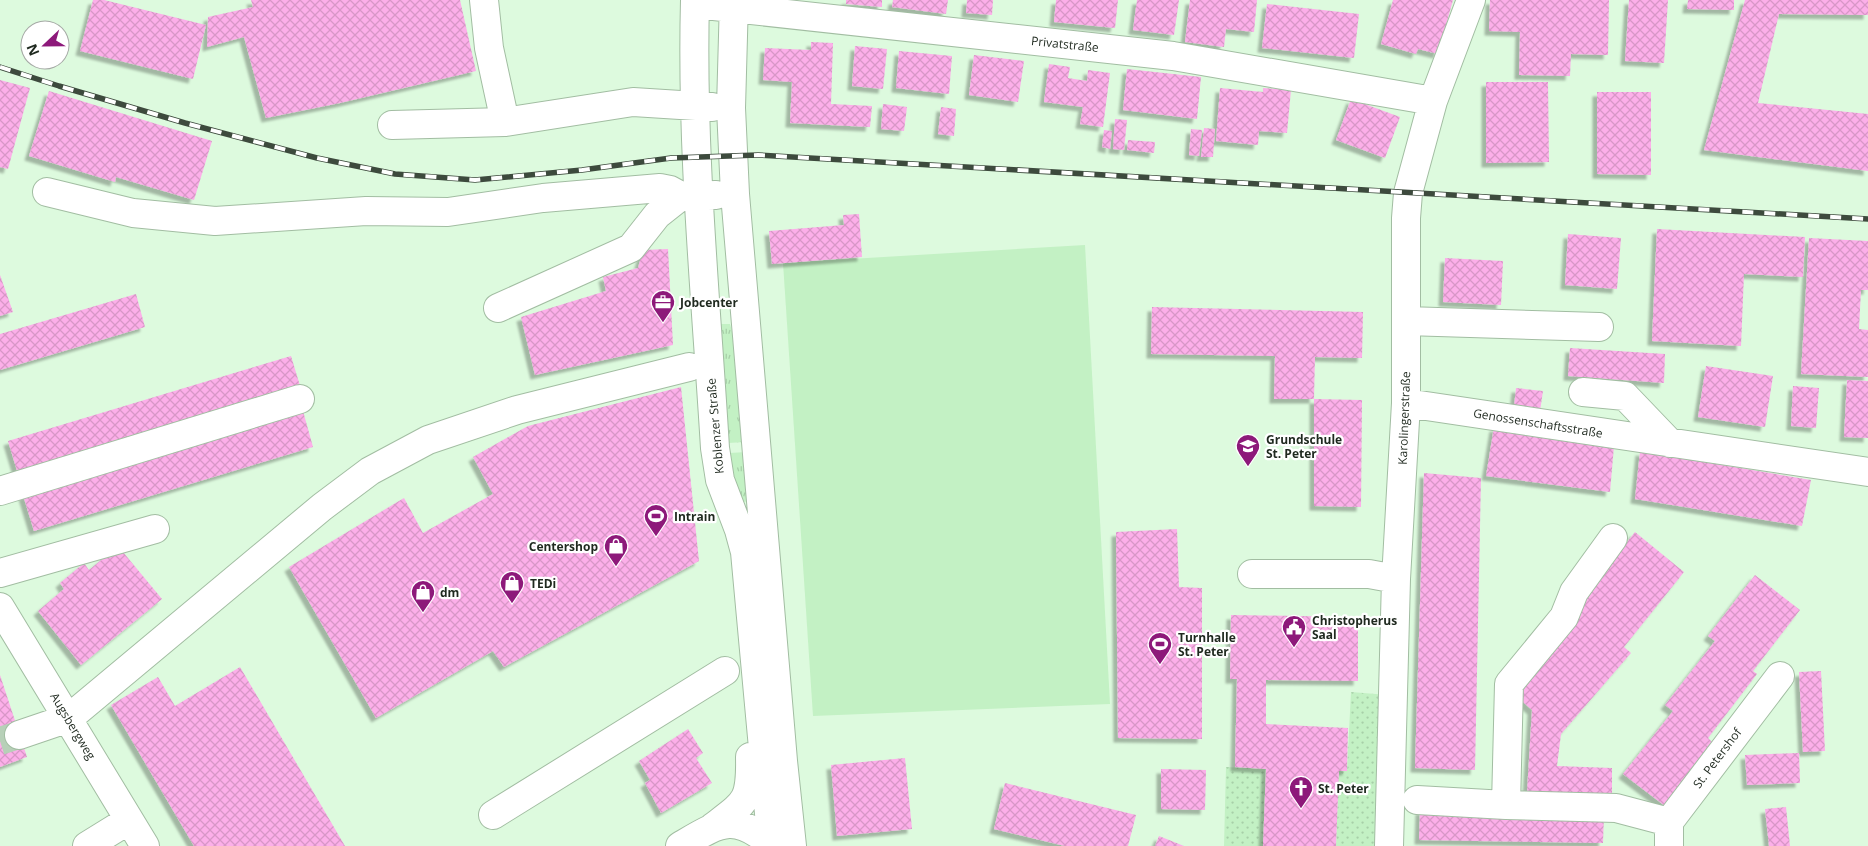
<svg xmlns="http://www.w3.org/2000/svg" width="1868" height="846" viewBox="0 0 1868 846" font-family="'Open Sans',sans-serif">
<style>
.grass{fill:url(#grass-tufts)}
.park{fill:url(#park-dots)}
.garden{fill:#c3f1c4}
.building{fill:url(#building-cross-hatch);filter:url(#shadow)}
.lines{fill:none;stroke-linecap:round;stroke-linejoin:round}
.minor-tunnel{stroke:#b7d0b8;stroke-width:28;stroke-dasharray:28 14;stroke-linecap:butt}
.minor-casing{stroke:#a2bda2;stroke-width:30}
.minor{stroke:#fff;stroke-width:28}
.rail-casing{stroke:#3d4a3d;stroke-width:5.5}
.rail{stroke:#fff;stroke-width:4;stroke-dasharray:11;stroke-linecap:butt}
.labels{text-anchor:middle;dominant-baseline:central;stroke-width:4.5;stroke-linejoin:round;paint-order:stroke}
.street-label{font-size:12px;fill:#1f291f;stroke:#fff}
.poi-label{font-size:12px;font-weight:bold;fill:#1f291f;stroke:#fff;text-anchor:start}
</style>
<defs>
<pattern id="grass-tufts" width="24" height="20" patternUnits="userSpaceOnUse" patternTransform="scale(1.25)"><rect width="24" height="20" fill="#c3f1c4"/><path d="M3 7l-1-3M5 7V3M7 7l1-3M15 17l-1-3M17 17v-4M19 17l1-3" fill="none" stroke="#a7cfa8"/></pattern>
<pattern id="park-dots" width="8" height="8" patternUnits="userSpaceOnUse" patternTransform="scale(1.25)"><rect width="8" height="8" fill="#c3f1c4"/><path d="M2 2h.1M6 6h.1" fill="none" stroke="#a7cfa8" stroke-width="1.8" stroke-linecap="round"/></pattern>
<pattern id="building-cross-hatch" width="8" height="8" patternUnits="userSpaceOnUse" patternTransform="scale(1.25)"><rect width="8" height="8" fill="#fcafe9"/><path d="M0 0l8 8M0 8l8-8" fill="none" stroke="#d897c7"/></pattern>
<filter id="shadow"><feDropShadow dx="-4.5" dy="4.5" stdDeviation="1" flood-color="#0004"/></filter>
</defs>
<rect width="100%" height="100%" fill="#ddfade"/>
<!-- grass -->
<path class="grass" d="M720 324H730L740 360 745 442 728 443Z
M747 452 750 501 743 502 732 474 729 453Z"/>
<!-- park -->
<path class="park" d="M1351 692 1388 695 1382 846H1336L1339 771H1347Z
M1226 767 1266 769 1263 846H1224Z"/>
<!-- garden -->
<path class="garden" d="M1085 245 1110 704 813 716 783 263Z"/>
<!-- building -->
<path class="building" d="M93 0H104L206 25 193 79 80 51Z
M251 0H460L476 71 340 103 266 118 244 37 207 47 208 17 253 7Z
M846 0H882V7L846 4Z
M893 0H948L946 14 892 7Z
M967 0H993L992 15 966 13Z
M1056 0H1118L1115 28 1054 22Z
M1137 0H1179L1174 35 1133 30Z
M1190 0H1257L1254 32 1226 29 1224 47 1185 42Z
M1393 0H1453L1438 54 1418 49 1416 54 1381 44Z
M1490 0H1609L1608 55 1571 54 1570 76 1519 75 1520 32 1489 31Z
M1629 0H1668L1664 63 1625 61Z
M1688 0H1734V10L1687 9Z
M1745 0H1868V15L1779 14 1758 103 1868 114V171L1704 150Z
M1267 4 1359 14 1354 58 1262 48Z
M811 42 833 43 831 104 872 106 870 127 790 123 792 82 763 80 765 48 811 50Z
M855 46 887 49 883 89 852 86Z
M899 51 952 56 949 94 896 88Z
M974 55 1024 61 1018 102 969 95Z
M1049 64 1070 67 1068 78 1087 81 1088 70 1110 73 1103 127 1080 124 1083 107 1044 102Z
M1127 69 1201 77 1197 119 1123 110Z
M0 80 30 88 8 169 0 167Z
M1486 82H1548L1549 162 1486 163Z
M1220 88 1263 92V88L1291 90 1287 133 1259 131 1258 145 1216 141Z
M49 91 212 141 194 200 116 177 115 182 29 156Z
M1597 92H1651V175L1597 174Z
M1351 99 1400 117 1385 158 1336 140Z
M883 104 907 107 904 131 881 129Z
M941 107 956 109 954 136 938 134Z
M1115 119 1127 120 1124 150 1113 149Z
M1204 128 1215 129 1213 157H1201Z
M1191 129 1202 130 1199 156 1189 155Z
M1104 130 1112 131 1110 149 1102 147Z
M1128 140 1155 142 1154 153 1127 150Z
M859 214 862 257 772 264 769 231 844 225 843 215Z
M1657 229 1805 237 1803 277 1744 274 1741 346 1652 341Z
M1568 234 1621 238 1617 289 1565 285Z
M1809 238 1868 241V290H1861L1859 329 1868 330V377L1801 374Z
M668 249 673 345 535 375 521 317 606 291 603 277 638 268 643 250Z
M1445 258 1503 261 1501 305 1443 302Z
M0 275 13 312 0 316Z
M136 294 145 327 0 370V334Z
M1152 307 1363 312 1362 358 1315 357 1314 399H1274L1275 356 1151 354Z
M1570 348 1665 354 1664 383 1568 376Z
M291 356 301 389 18 474 8 441Z
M1706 366 1773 376 1765 427 1698 417Z
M1847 380 1868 381V438L1844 437Z
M1793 386 1819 388 1816 428 1791 426Z
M681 387 699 561 504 667 493 651 376 718 289 567 404 498 423 533 493 494 473 457 528 426Z
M1516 388 1543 391 1540 411 1514 407Z
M1314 399 1362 400 1361 507 1314 506Z
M303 411 313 447 34 531 23 495Z
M1494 427 1614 446 1610 492 1486 476Z
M1640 451 1811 480 1802 526 1635 499Z
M1424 473 1481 478 1475 770 1415 768Z
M1177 529 1179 587 1202 588V739L1118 738 1116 532Z
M1635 532 1684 572 1624 647 1631 653 1561 734 1557 766 1612 768V794L1527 792 1532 710 1517 697 1575 624 1569 615Z
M118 546 162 599 81 665 38 611 64 589 60 583 84 563 89 570Z
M1755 575 1800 610 1753 671 1757 674 1708 738 1713 743 1665 806 1623 774 1673 711 1665 705 1715 641 1708 636Z
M1231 615 1358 617V681L1266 680V724L1348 728 1347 771H1339L1336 846H1263L1266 769 1235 767 1237 679H1230Z
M240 667 345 846H194L111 705 158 677 175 706Z
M1821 671 1825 751 1803 752 1799 672Z
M0 675 27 757 0 767Z
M688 729 703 753 696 758 712 783 661 813 645 783 650 780 639 761Z
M1799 753 1800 783 1747 785 1745 755Z
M905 758 912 829 837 836 831 765Z
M1161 769 1206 770 1205 810 1161 809Z
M1005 783 1136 815 1128 846H1065L994 829Z
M1786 807 1790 846H1769L1765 809Z
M1420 810 1604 814 1603 843 1419 840Z
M1159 836 1184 846H1155Z"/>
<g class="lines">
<!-- minor-tunnel -->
<path class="minor-tunnel" d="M0 741 19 735"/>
<!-- minor casing -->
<g class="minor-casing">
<path id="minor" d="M484 0 489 48 505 122
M695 0C691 150 706 299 715 448L720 480 739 530 745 552 772 846
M734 0 731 108 735 194 783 761 792 846
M695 4 1173 56 1433 101
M392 125 505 122 633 102 712 107
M47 192 133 213 215 221 366 211 448 212 543 198 660 188 670 190 681 196 716 195
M498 308 631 248 657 215 681 196
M1406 321 1599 327
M1583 392 1625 396 1670 443
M1406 403 1868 472
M0 491 300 399
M0 573 155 529
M1252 574H1369L1396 579
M0 607 145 846
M19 735 69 718 322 507 370 471 428 440 517 410 689 367
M1417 800 1506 805 1616 808 1669 822
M1506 805 1509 684 1564 617 1574 592 1613 538
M493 815 725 671
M713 827C746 802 751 801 750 757
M87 846 129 820
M680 846C721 822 734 812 774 846
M1389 846 1396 579 1406 403V218L1408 193 1433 101 1471 0
M1669 846V822L1780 676"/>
</g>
<!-- minor -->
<use href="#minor" class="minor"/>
<!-- rail casing -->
<g class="rail-casing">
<path id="rail" d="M0 67 59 86 185 123 317 158 395 174 475 180 582 170 671 158 758 155 1868 219"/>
</g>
<!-- rail -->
<use href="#rail" class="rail"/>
</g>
<!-- icons -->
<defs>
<g id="office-pin" transform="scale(1.25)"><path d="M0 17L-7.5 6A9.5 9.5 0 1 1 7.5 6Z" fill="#8d197a" stroke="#fff"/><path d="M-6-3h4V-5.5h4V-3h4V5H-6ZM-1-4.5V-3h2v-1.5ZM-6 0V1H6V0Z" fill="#fff"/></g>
<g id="school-pin" transform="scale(1.25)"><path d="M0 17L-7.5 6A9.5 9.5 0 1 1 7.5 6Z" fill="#8d197a" stroke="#fff"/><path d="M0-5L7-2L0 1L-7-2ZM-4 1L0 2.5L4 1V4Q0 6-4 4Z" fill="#fff"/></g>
<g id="stadium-pin" transform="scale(1.25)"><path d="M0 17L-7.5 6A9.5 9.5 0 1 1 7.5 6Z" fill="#8d197a" stroke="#fff"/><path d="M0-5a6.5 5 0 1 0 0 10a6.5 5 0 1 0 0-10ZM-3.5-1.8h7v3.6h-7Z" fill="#fff"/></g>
<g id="shop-pin" transform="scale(1.25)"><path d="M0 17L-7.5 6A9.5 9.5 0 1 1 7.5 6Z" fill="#8d197a" stroke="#fff"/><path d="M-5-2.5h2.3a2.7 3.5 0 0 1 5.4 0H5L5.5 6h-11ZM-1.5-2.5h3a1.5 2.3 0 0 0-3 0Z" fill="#fff"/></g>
<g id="civic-pin" transform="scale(1.25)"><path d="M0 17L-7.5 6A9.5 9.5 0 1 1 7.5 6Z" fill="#8d197a" stroke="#fff"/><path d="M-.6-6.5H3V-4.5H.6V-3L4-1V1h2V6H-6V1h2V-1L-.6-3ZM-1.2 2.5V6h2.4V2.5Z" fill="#fff"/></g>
<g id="church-pin" transform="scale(1.25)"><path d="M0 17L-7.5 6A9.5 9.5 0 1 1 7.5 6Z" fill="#8d197a" stroke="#fff"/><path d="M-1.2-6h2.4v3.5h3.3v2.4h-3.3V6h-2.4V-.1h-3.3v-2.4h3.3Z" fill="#fff"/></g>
</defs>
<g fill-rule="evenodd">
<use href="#office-pin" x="663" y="302"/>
<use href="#school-pin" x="1248" y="446"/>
<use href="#stadium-pin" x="656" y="516"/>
<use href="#shop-pin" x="616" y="546"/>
<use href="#shop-pin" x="512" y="583"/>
<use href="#shop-pin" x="423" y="592"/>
<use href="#civic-pin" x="1294" y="627"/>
<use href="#stadium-pin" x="1160" y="644"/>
<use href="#church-pin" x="1301" y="788"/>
</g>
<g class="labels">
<!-- street labels -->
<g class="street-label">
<text transform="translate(1065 44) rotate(6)">Privatstraße</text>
<text transform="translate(1404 418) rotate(-88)">Karolingerstraße</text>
<text transform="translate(1538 423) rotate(9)">Genossenschaftsstraße</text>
<text transform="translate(715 426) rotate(-95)">Koblenzer Straße</text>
<text transform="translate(73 726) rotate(59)">Augsbergweg</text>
<text transform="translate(1717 758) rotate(-53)">St. Petershof</text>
</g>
<!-- poi labels -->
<g class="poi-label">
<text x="680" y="302">Jobcenter</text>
<text x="1266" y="439">Grundschule<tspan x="1266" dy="14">St. Peter</tspan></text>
<text x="674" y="516">Intrain</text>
<text x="598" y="546" text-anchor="end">Centershop</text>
<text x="530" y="583">TEDi</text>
<text x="440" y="592">dm</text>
<text x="1312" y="620">Christopherus<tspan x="1312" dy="14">Saal</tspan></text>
<text x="1178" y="637">Turnhalle<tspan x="1178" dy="14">St. Peter</tspan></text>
<text x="1318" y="788">St. Peter</text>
</g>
</g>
<!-- north arrow -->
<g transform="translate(45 45) rotate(248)"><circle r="24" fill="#ffffff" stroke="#a5a9a5"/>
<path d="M0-4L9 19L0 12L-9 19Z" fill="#8d197a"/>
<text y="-8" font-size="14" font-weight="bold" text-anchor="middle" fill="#1f291f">N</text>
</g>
</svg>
